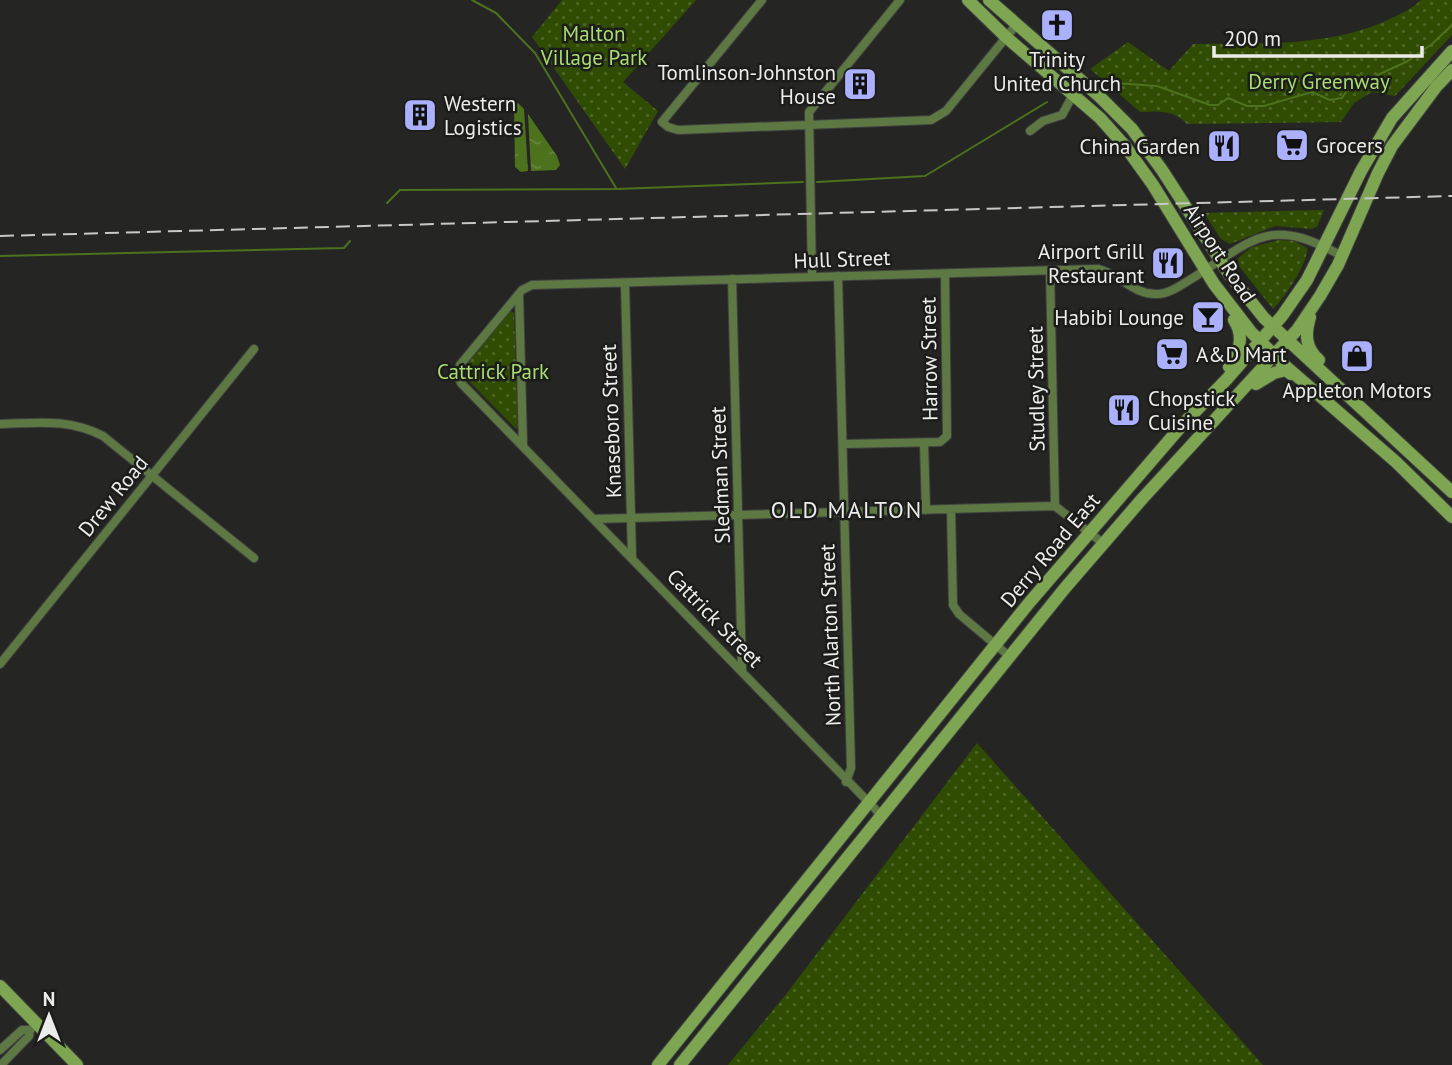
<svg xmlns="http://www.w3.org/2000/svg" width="1452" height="1065" viewBox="0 0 1452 1065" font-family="'PT Sans',sans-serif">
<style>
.green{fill:url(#green-dots)}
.water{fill:url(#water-ripples)}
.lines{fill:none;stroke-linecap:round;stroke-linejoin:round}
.stream{stroke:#4d721d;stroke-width:2}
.minor-casing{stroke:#414240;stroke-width:10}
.secondary-casing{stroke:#414240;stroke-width:14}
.minor{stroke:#5e7844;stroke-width:8}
.secondary{stroke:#7ea652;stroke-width:12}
.rail{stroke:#c8c8c7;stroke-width:2;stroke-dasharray:14 7;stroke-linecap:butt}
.labels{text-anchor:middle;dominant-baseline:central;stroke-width:5;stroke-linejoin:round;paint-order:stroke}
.park-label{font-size:21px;fill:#a9dd71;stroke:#1c1d1b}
.poi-label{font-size:21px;fill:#ececeb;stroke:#1c1d1b;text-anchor:end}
.street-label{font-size:21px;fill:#ececeb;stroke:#1c1d1b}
.neighbourhood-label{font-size:23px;letter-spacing:2px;fill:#ececeb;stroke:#1c1d1b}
</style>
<defs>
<pattern id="green-dots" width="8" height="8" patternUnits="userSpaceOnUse" patternTransform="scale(1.75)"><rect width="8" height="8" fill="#304c03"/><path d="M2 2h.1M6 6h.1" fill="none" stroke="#4e6628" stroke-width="1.8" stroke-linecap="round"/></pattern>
<pattern id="water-ripples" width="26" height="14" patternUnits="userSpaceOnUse" patternTransform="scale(1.75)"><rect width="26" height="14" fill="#4d721d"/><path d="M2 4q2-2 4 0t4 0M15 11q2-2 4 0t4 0" fill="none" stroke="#67863e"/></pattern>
</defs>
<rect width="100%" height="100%" fill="#252624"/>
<!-- green -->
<path class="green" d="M562 0H696L623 82 658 111 625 169 532 37Z
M1421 0H1452V35L1395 96 1372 92 1354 103 1341 122 1187 124C1174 110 1159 111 1140 112L1090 69 1128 42 1169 71 1193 44C1261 43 1332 48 1394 17 1404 12 1413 8 1421 0Z
M1324 210 1317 227 1312 229 1275 226 1230 244 1221 239 1204 213Z
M1279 240 1294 241 1307 248C1309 262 1283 300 1273 309L1239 266 1238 258 1252 247Z
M510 311 514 313 518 426 516 429 462 374 464 367Z
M977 743 1263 1065H728L787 993Z"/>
<!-- water -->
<path class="water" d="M514 103H518L524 109 528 171 521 172 515 167Z
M528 114 557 156 560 165 556 170 531 171Z"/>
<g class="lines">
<!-- stream -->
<path class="stream" d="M472 0 496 13 535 53 616 188
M1100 82 1157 86 1210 105H1218L1228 98 1247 106H1264L1312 92 1330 100 1342 98 1357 75 1369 79 1408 61 1432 44 1452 25
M817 182 925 176 1047 102
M387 203 400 190 617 189 803 182
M0 256 344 248 350 241"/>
<!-- minor casing -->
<g class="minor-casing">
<path id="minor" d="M762 0 662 122 668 127 678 130 931 120 946 111 1016 25
M1030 131 1043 121 1062 115 1081 80
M1050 270 1055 506
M838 276 851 768 846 782
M812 277 809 112 900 0
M732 279 742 670
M625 283 632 558
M519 294 523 445
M0 424C38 423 68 418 103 436L254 558
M924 443 926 510
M843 444 940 442 947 436 945 274
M951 509 953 605 959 614 1009 656
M594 519 1055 506 1104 544
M0 664 254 349
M881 815 461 383 457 374 460 365 522 290 532 285 1098 269C1120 274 1133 295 1157 294 1170 294 1184 283 1196 276 1258 236 1271 217 1342 256
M0 1050 22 1030H30
M1 1065 29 1036 30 1030 36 1024"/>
</g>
<!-- secondary casing -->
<g class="secondary-casing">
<path id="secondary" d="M968 0 1006 37 1100 118 1125 146 1153 185 1214 284 1251 332 1283 364 1396 462 1452 517
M989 0 1100 97 1132 129 1162 170 1229 274 1264 318 1452 492
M1310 317C1305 334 1305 348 1319 360
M1229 367C1239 352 1245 337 1234 320
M1256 384 1274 373 1286 370 1291 374
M0 986 77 1065
M658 1065 1029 603 1184 423 1227 379 1282 316 1307 280 1361 171 1392 118 1452 51
M680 1065 1065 588 1142 499 1297 330 1320 296 1338 265 1378 173 1392 146 1436 87 1452 70"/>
</g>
<!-- minor -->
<use href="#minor" class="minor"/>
<!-- secondary -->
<use href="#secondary" class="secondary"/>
<!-- rail -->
<path class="rail" d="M0 236 1452 196"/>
</g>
<!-- icons -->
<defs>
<g id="church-square" transform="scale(1.75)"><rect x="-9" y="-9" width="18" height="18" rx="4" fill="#aab0fb" stroke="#1c1d1b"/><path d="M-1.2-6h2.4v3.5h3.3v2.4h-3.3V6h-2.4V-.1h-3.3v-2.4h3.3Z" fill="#111"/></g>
<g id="building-square" transform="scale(1.75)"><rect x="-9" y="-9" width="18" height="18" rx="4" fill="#aab0fb" stroke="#1c1d1b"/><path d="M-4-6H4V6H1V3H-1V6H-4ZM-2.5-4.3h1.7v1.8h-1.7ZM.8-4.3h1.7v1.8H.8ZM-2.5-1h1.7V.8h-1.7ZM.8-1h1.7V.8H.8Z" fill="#111"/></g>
<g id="supermarket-square" transform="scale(1.75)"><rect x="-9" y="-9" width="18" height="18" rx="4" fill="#aab0fb" stroke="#1c1d1b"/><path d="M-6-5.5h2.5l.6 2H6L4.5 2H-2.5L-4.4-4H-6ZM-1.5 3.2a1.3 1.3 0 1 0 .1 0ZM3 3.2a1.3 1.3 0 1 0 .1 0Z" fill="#111"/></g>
<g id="restaurant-square" transform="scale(1.75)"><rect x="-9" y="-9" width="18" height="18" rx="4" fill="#aab0fb" stroke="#1c1d1b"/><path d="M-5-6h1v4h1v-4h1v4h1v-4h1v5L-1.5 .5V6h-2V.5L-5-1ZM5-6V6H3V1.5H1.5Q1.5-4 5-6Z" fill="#111"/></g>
<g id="bar-square" transform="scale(1.75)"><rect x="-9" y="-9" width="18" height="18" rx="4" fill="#aab0fb" stroke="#1c1d1b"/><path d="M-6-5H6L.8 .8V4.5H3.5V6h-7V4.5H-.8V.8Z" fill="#111"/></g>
<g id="shop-square" transform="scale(1.75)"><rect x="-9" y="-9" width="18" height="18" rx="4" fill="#aab0fb" stroke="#1c1d1b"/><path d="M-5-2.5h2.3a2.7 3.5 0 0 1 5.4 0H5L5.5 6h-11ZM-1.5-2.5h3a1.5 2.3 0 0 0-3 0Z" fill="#111"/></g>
</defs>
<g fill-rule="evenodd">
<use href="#church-square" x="1057" y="25"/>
<use href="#building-square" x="860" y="84"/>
<use href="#building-square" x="420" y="115"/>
<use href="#supermarket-square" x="1292" y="145"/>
<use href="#restaurant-square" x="1224" y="146"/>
<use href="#restaurant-square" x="1168" y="263"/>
<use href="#bar-square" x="1208" y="317"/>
<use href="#supermarket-square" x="1172" y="354"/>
<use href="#shop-square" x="1357" y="356"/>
<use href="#restaurant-square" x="1124" y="410"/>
</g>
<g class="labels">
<!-- park labels -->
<g class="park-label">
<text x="594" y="33">Malton<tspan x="594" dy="24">Village Park</tspan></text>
<text x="1319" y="81">Derry Greenway</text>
<text x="493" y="371">Cattrick Park</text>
</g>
<!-- poi labels -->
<g class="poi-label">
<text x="1057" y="59" text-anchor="middle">Trinity<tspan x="1057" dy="24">United Church</tspan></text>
<text x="836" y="72">Tomlinson-Johnston<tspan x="836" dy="24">House</tspan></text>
<text x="444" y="103" text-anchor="start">Western<tspan x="444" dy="24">Logistics</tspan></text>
<text x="1316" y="145" text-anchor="start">Grocers</text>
<text x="1200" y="146">China Garden</text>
<text x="1144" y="251">Airport Grill<tspan x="1144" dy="24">Restaurant</tspan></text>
<text x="1184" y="317">Habibi Lounge</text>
<text x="1196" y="354" text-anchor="start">A&amp;D Mart</text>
<text x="1357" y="390" text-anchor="middle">Appleton Motors</text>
<text x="1148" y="398" text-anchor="start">Chopstick<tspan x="1148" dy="24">Cuisine</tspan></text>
</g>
<!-- street labels -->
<g class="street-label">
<text transform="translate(1220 253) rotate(57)">Airport Road</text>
<text transform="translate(842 259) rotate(-2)">Hull Street</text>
<text transform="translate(929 359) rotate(-91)">Harrow Street</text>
<text transform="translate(1036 389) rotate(-91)">Studley Street</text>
<text transform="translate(611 421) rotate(-92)">Knaseboro Street</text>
<text transform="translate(720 475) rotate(-92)">Sledman Street</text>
<text transform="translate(113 496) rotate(-51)">Drew Road</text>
<text transform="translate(1050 550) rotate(-50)">Derry Road East</text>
<text transform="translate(715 618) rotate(46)">Cattrick Street</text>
<text transform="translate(830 635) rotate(-92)">North Alarton Street</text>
</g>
<!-- neighbourhood labels -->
<g class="neighbourhood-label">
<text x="847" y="509">OLD MALTON</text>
</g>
</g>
<!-- north arrow -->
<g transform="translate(49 1016)" stroke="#1c1d1b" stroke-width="5" paint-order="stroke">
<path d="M0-5L12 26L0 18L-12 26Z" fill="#ececeb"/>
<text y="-10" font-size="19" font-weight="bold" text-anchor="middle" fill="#ececeb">N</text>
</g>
<!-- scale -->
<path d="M1214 46v10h208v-10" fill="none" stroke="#ececeb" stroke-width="3.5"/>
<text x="1224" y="46" font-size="21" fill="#ececeb" stroke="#1c1d1b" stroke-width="5" paint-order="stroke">200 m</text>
</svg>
